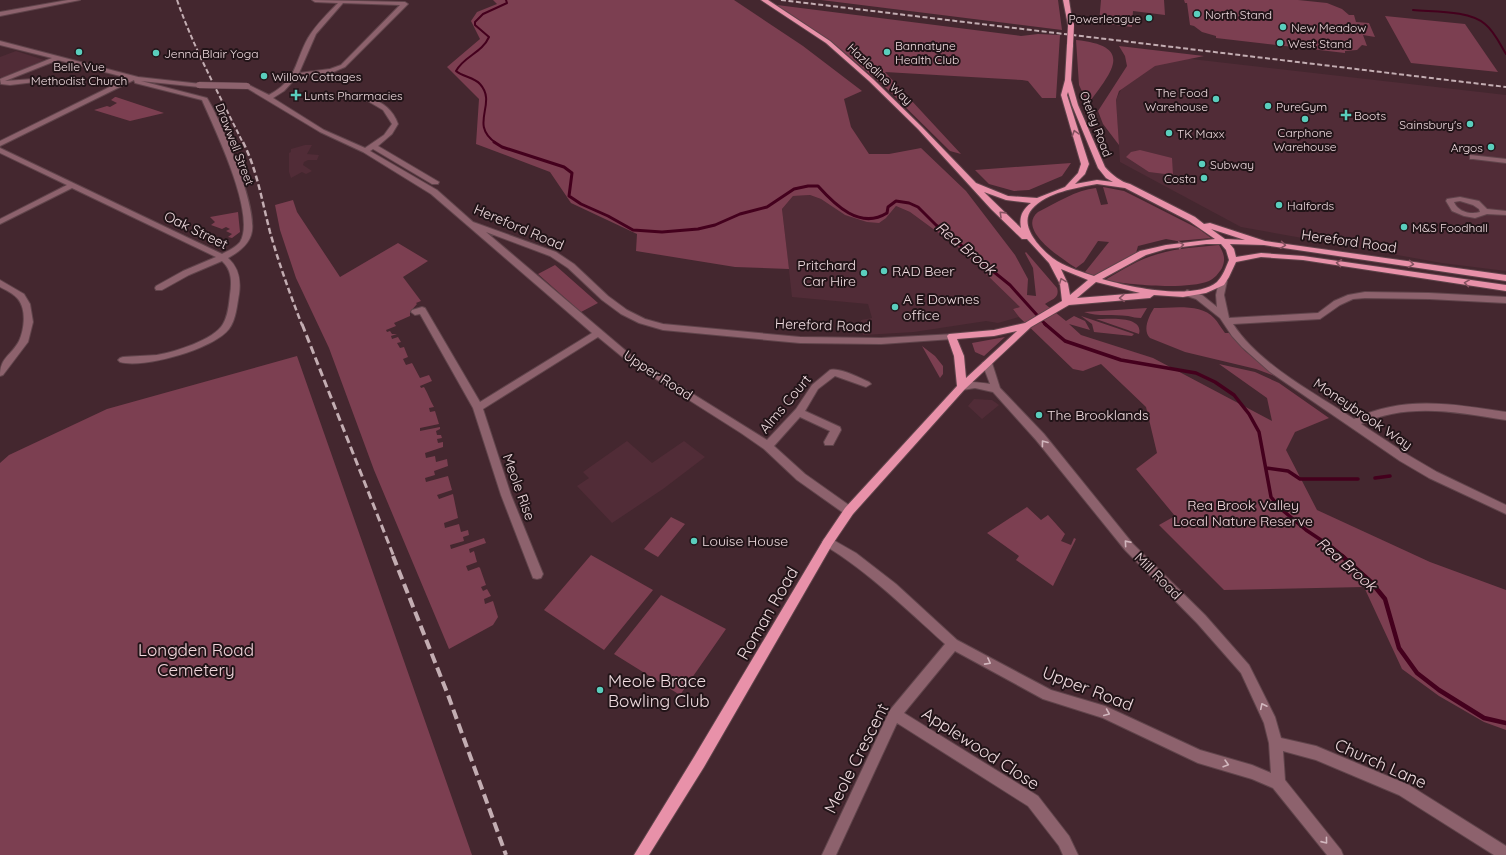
<svg xmlns="http://www.w3.org/2000/svg" width="1506" height="855" viewBox="0 0 1506 855" font-family="Quicksand,sans-serif">
<style>
.built{fill:#512c37}
.green{fill:#7c3f51}
.lines{fill:none;stroke-linecap:round;stroke-linejoin:round}
.stream-far3{stroke:#44001d;stroke-width:2}
.stream-far2{stroke:#44001d;stroke-width:3}
.stream-far1{stroke:#44001d;stroke-width:3.5}
.stream{stroke:#44001d;stroke-width:4.5}
.minor-casing{stroke:#60444b;stroke-width:2}
.major-casing{stroke:#60444b;stroke-width:2}
.minor{fill:#8d626d;fill-rule:evenodd}
.major{fill:#e891a9;fill-rule:evenodd}
.rail-far3{stroke:#c3adb2;stroke-width:2;stroke-dasharray:5 2.5;stroke-linecap:butt}
.rail-far2{stroke:#c3adb2;stroke-width:2.5;stroke-dasharray:6 3;stroke-linecap:butt}
.rail-far1{stroke:#c3adb2;stroke-width:3;stroke-dasharray:8 4;stroke-linecap:butt}
.rail{stroke:#c3adb2;stroke-width:4;stroke-dasharray:10 5;stroke-linecap:butt}
.minor-bridge-casing{stroke:#60444b;stroke-width:7;stroke-linecap:butt}
.major-bridge-casing{stroke:#60444b;stroke-width:7;stroke-linecap:butt}
.minor-bridge{stroke:#8d626d;stroke-width:6}
.major-bridge{stroke:#e891a9;stroke-width:6}
.oneway{stroke:#855260}
.oneway2{stroke:#d2b7be}
.poi-dot{fill:#5acebd;stroke:#221418;stroke-width:1.5}
.labels{text-anchor:middle;dominant-baseline:central;stroke-width:4;stroke-linejoin:round;paint-order:stroke}
.far-poi-label{font-size:12px;fill:#f0dce0;stroke:#221418;text-anchor:start}
.far-street-label{font-size:12px;fill:#f0dce0;stroke:#221418}
.street-label{font-size:14px;fill:#f0dce0;stroke:#221418}
.poi-label{font-size:14px;fill:#f0dce0;stroke:#221418;text-anchor:start}
.park-label{font-size:14px;fill:#f3d8de;stroke:#221418}
.water-label{font-size:15px;font-style:italic;fill:#f5d9e0;stroke:#221418}
.near-street-label{font-size:17px;fill:#f0dce0;stroke:#221418}
.near-park-label{font-size:17px;fill:#f3d8de;stroke:#221418}
.near-poi-label{font-size:17px;fill:#f0dce0;stroke:#221418;text-anchor:start}
</style>
<rect width="100%" height="100%" fill="#44272f"/>
<!-- built -->
<path class="built" d="M16 51 44 60 2 78 0 77V57Z
M1139 53 1506 95V271L1442 263 1241 227 1120 162 1116 100Z
M305 145H312L307 154 319 155 317 160H308L304 162 303 165 312 171 306 174 302 172 291 178 289 172V153L291 152V149Z
M810 195 821 199 845 215 886 218 896 206 910 212 959 248 991 279 1021 307 1013 309 1019 317 998 323 986 321 914 332 863 335 861 320 872 318 868 304 792 297 782 209 793 196Z
M974 399 992 400 999 405 982 419 968 406Z
M627 441 652 463 684 441 705 457 663 489 612 523 577 486 589 478 583 472Z"/>
<!-- green -->
<path class="green" d="M493 0H734L803 46 862 91 844 99 851 127 869 154H889L921 148 966 191 1015 255 1028 279 1027 295 1036 296 1033 268 1025 253 1026 252 1057 288C1060 298 1052 299 1045 304L1066 321 1074 316 1085 321 1090 330 1069 324 1081 335 1153 358 1272 421 1267 398 1219 364 1255 372 1279 383 1329 418 1295 432 1286 450 1317 510 1430 562 1506 590V730L1484 722 1439 696 1402 669 1364 587 1224 590 1159 525 1175 516 1136 469 1157 453 1146 407 1101 364 1083 371 1073 369 1019 317 1013 309 1020 307 959 248 910 212 896 206 886 218 879 223 867 222 845 215 821 199 810 195 793 196 782 209 789 269 735 267 636 251 637 234 571 203 550 172 476 144 479 99 447 67 480 39 471 21 477 12 497 4Z
M821 0H1058L1062 30Z
M1101 0H1164L1165 15 1133 11 1132 27 1099 23Z
M1184 0H1298L1327 3 1342 9 1349 15H1354L1356 22 1369 23 1375 37 1363 35 1367 46 1362 45 1357 50 1345 51V53L1216 38V36L1202 32 1194 26 1190 25 1187 3H1185Z
M777 5 1021 36 1038 34 1060 35 1056 98H1042L1028 81 1022 80 885 72 961 154 950 151 885 87 832 42Z
M1385 16 1465 24 1498 72 1411 63Z
M1076 40C1136 46 1111 73 1088 104L1079 85Z
M1119 46 1204 56 1155 66 1119 91 1116 100 1119 145 1103 124 1098 111 1127 66 1125 56Z
M115 97H116L164 113 130 121 94 110 107 106 110 107 117 103 111 100Z
M1140 150 1172 158 1173 175 1149 172 1126 157 1131 152Z
M1071 163 1062 176 1029 190 1014 191 989 184 975 170Z
M1103 187 1124 191 1138 198 1199 229 1211 238 1177 241 1166 239 1138 246 1136 253 1097 277 1085 272 1109 242 1098 241 1084 262 1076 268C1063 259 1016 230 1038 212 1056 203 1076 190 1096 188L1101 205 1108 204Z
M293 200 297 212 340 277 398 243 428 261 403 277 421 301 416 303 417 304 410 312V316L394 323 396 326 386 330 387 332 390 331 392 334H397L391 336 392 339 398 337 401 342 397 343 400 348 404 347 408 357 403 359 406 365 412 363 420 378 429 375 432 381 420 386 421 388 424 387C428 394 430 400 434 407L429 408 430 412 435 411 439 424 420 428V431L440 427V429L436 431 437 435H441L442 438 437 439 438 443 443 442V447L425 453 426 458 435 456 436 462 447 459 448 466 434 471 435 475 425 478 426 482 448 476 452 490 437 495 439 499 453 494 458 518 444 523 445 528 459 524 461 532 468 530 469 535 463 537 464 541 450 545 451 549 484 538 486 543 469 549 470 553 474 551 477 562 466 566 468 571 479 567 480 568 486 585 481 587 483 591 487 589 491 596 484 599 485 604 493 601 498 617 493 625 449 649 374 470 329 348 296 278 280 230 275 205Z
M238 212 240 232 232 238 228 237 232 234 226 231 230 229 226 227 222 229 211 225 215 222 210 217Z
M1219 245C1224 254 1226 259 1222 268 1219 273 1214 279 1209 281 1187 290 1129 285 1105 280 1122 270 1139 259 1158 254 1178 248 1199 247 1219 245Z
M555 265 598 303 581 312 538 274Z
M1147 308 1141 318C1136 318 1133 317 1128 316 1113 314 1098 317 1084 312Z
M1154 308C1172 308 1201 303 1214 318 1218 322 1221 328 1225 333H1229L1245 351 1275 376 1256 369 1185 352 1150 338C1142 330 1149 316 1154 308Z
M1081 316 1084 317 1134 334 1132 336 1094 332 1092 324Z
M1096 319C1107 319 1144 315 1139 334Z
M1005 337 984 356 975 352 972 343Z
M922 346 935 356 943 366V374L940 378Z
M297 356 472 855H0V463L9 455 107 409Z
M1027 507 1041 520 1048 515 1065 534 1061 541 1071 545 1074 538 1076 539 1053 586 1016 560 1019 556 987 533Z
M671 517 685 524 658 557 644 549Z
M591 555 653 590 604 650 544 610Z
M661 595 726 629 680 695 614 654Z"/>
<g class="lines">
<!-- stream-far3 -->
<path class="stream-far3" d="M1413 10C1433 12 1469 10 1485 24 1494 31 1500 44 1506 54
M496 143C468 124 498 104 480 84 474 77 463 77 456 71 464 56 482 53 489 37L475 25V22L483 14 507 3 506 0"/>
<!-- stream-far2 -->
<path class="stream-far2" d="M494 142 502 147 564 167 572 173 569 196 581 204 608 216 633 230 662 232 698 229 715 225 740 214 767 207 794 189 808 186H818C835 205 860 230 887 213L888 207 896 201 909 203 918 207 936 225 1010 285 1046 325"/>
<!-- stream-far1 -->
<path class="stream-far1" d="M1045 324 1065 341 1121 360 1196 373 1215 382 1234 395 1249 414 1259 432 1271 497 1281 509 1306 530 1333 548 1344 557
M1266 468 1288 471 1300 479H1358
M1375 478 1390 476"/>
<!-- stream -->
<path class="stream" d="M1342 556 1371 582 1385 599 1399 648 1417 673 1439 690 1484 718 1506 723"/>
<!-- minor casing -->
<g class="minor-casing">
<path id="minor" d="M68 0H80L0 16V12Z
M312 0 405 2 408 4 345 67 331 73 296 78 284 91 273 98 324 130 365 148 384 135 392 124 383 110 366 100 369 98C383 102 393 110 398 124L392 134 378 146 439 182 438 184H432L373 149 370 151 437 190 473 222 556 252 574 264 608 296 627 310 645 319 663 324 800 337 881 338 955 334 957 336 955 338 952 339 881 344 800 343 663 330 639 323 621 314 602 300 568 268 550 256 486 232 632 356 767 440 796 409 812 385 830 370C839 367 860 378 869 382L871 384 866 387 835 376 818 389 805 411 840 427 841 430 833 445H825L824 442 830 431 800 417 774 446 805 474 853 508 854 511 853 514 849 515 845 514 797 480 764 449 741 433 626 360 598 337 483 409 511 495 543 574 541 578 537 579 533 578 501 495 473 408 420 314 415 315 411 312 412 310 422 307 425 308 480 402 592 333 431 194 363 152 320 132 245 87V85H249L269 95C298 79 294 63 308 38 316 25 327 14 338 3L315 2ZM343 3 400 5 341 65 330 69 299 73 316 34Z
M0 41 138 77 201 84 202 85 199 87 141 81 207 98C222 123 256 203 252 231 250 244 239 252 228 258 239 268 241 280 239 294 237 305 236 320 229 329 214 349 143 369 120 362L118 360 120 358 123 357C134 356 146 356 157 355 174 352 214 340 223 324 228 316 229 304 230 295 232 282 232 270 222 261L189 275 162 290H156L155 288 156 286 183 271 216 257 72 188 0 224V219L67 185 0 153V148L222 254C228 251 236 247 240 242 257 215 214 128 202 100L135 83 134 80 0 146V141L128 78 58 60 5 81 33 79 35 80V82L10 85 1 84 0 79 52 58 0 45Z
M1470 155 1506 159V163L1473 159H1470Z
M1460 197 1479 201 1487 209 1506 211V215L1487 214 1475 218 1464 216 1452 211 1446 201 1447 199ZM1460 201 1473 205 1479 209 1480 212C1471 215 1458 212 1454 202Z
M1223 278 1227 281 1224 295 1229 318 1318 313 1334 301 1348 295 1365 292 1429 293 1506 297V303L1429 299 1365 298 1353 299 1340 305 1320 319 1233 324C1260 365 1313 392 1354 419 1404 395 1453 404 1506 412V420C1457 412 1407 402 1361 424L1408 455 1437 472 1506 505V514L1429 478 1400 461 1270 372 1242 347 1232 336 1220 318 1196 299 1184 295 1183 293 1187 290 1202 295 1217 307 1216 295 1219 281Z
M0 280 24 294 30 304 33 322 28 342 3 375 0 376C0 357 11 356 19 341 24 330 27 310 18 299 14 294 6 290 0 287Z
M987 360 992 363 1000 388 1044 434 1133 544 1205 615 1249 665 1275 717 1281 738 1316 746 1409 785 1506 846V855H1494L1399 795 1316 760 1283 751 1285 780 1341 850 1343 855H1327L1273 788 1252 779 1198 763 1103 718 1043 699 955 651 904 713 1038 796 1069 836 1078 855H1063L1059 846 1028 806 897 723 836 855H822L890 710 945 644C906 609 869 572 824 545L822 542 824 539 828 537 856 553 896 584 957 640 1051 690 1105 706 1200 750 1252 765 1271 773 1269 743 1264 723 1241 673 1197 623 1125 550 1036 440 993 392 975 388 962 390 959 389 957 387C964 379 980 383 990 384L982 363Z"/>
</g>
<!-- major casing -->
<g class="major-casing">
<path id="major" d="M761 0H768L830 41 873 79 922 127 976 183 1008 196 1037 198 1065 187 1078 173 1081 164 1061 95 1065 80 1067 45 1070 43 1073 45 1071 80 1078 105 1105 167C1112 175 1121 182 1130 184L1195 217 1204 224 1210 223 1265 241 1506 275V281L1264 245 1230 244 1234 249 1236 257 1261 253 1303 256 1506 285V291L1303 260 1261 257 1236 262 1229 277 1224 285 1206 293 1183 297 1154 295 1150 298 1069 305 1031 327 965 389 853 514 832 545 704 767 649 855H634L694 757 824 539 845 508 957 386 954 356 947 336 949 334 994 330 1025 323 1062 301 1060 284 1049 263 1027 239H1022L991 209 918 129 869 81 826 43ZM1068 92 1072 105 1098 168 1106 178 1113 182 1097 180 1075 184 1085 174 1089 164 1067 95ZM1097 184 1125 188 1189 221 1215 239 1166 245 1140 251 1094 276C1082 272 1069 268 1057 261 1043 252 1017 226 1032 209 1047 192 1076 188 1097 184ZM984 192 1006 200 1031 203C1022 210 1019 217 1021 228ZM1211 229 1245 240 1225 239ZM1206 244H1221L1226 250 1229 260C1226 267 1223 276 1217 282 1194 301 1129 287 1102 279L1146 255 1166 249ZM1061 269 1088 280 1070 295 1068 284ZM1096 282 1140 293 1077 298ZM1017 331 966 378 964 356 957 339 994 336Z
M1063 0H1069L1073 26 1068 25Z"/>
</g>
<!-- minor -->
<use href="#minor" class="minor"/>
<!-- major -->
<use href="#major" class="major"/>
<!-- rail-far3 -->
<path class="rail-far3" d="M177 0C194 49 220 96 243 143
M781 0 1506 87"/>
<!-- rail-far2 -->
<path class="rail-far2" d="M243 142C257 170 262 201 270 232 279 264 290 294 302 325"/>
<!-- rail-far1 -->
<path class="rail-far1" d="M302 324 394 557"/>
<!-- rail -->
<path class="rail" d="M393 556 448 695 506 855"/>
<!-- minor-bridge casing -->
<g class="minor-bridge-casing">
<path id="minor-bridge" d="M199 85 247 86"/>
</g>
<!-- major-bridge casing -->
<g class="major-bridge-casing">
<path id="major-bridge" d="M1070 45 1071 25"/>
</g>
<!-- minor-bridge -->
<use href="#minor-bridge" class="minor-bridge"/>
<!-- major-bridge -->
<use href="#major-bridge" class="major-bridge"/>
</g>
<!-- one-way arrows -->
<defs><path id="oneway-chevron" d="M-2-3.5L2.5 0L-2 3.5" fill="none" stroke-width="1.6" stroke-linecap="round" stroke-linejoin="round"/></defs>
<g class="oneway">
<use href="#oneway-chevron" transform="translate(1075 133) rotate(-107)"/>
<use href="#oneway-chevron" transform="translate(1002 214) rotate(-136)"/>
<use href="#oneway-chevron" transform="translate(1181 245) rotate(-8)"/>
<use href="#oneway-chevron" transform="translate(1283 245) rotate(8)"/>
<use href="#oneway-chevron" transform="translate(1339 263) rotate(-172)"/>
<use href="#oneway-chevron" transform="translate(1411 264) rotate(8)"/>
<use href="#oneway-chevron" transform="translate(1062 281) rotate(-111)"/>
<use href="#oneway-chevron" transform="translate(1467 283) rotate(-171)"/>
<use href="#oneway-chevron" transform="translate(1122 298) rotate(177)"/>
</g>
<g class="oneway2">
<use href="#oneway-chevron" transform="translate(1044 443) rotate(-127)"/>
<use href="#oneway-chevron" transform="translate(1127 543) rotate(-131)"/>
<use href="#oneway-chevron" transform="translate(988 662) rotate(28)"/>
<use href="#oneway-chevron" transform="translate(1263 706) rotate(-116)"/>
<use href="#oneway-chevron" transform="translate(1107 713) rotate(23)"/>
<use href="#oneway-chevron" transform="translate(1226 764) rotate(16)"/>
<use href="#oneway-chevron" transform="translate(1325 841) rotate(51)"/>
</g>
<!-- markers -->
<g class="poi-dot">
<circle cx="1197" cy="14" r="4"/>
<circle cx="1149" cy="18" r="4"/>
<circle cx="1283" cy="27" r="4"/>
<circle cx="1280" cy="43" r="4"/>
<circle cx="79" cy="52" r="4"/>
<circle cx="887" cy="52" r="4"/>
<circle cx="156" cy="53" r="4"/>
<circle cx="264" cy="76" r="4"/>
<path d="M294 89h4v4h4v4h-4v4h-4v-4h-4v-4h4z"/>
<circle cx="1216" cy="99" r="4"/>
<circle cx="1268" cy="106" r="4"/>
<path d="M1344 109h4v4h4v4h-4v4h-4v-4h-4v-4h4z"/>
<circle cx="1305" cy="119" r="4"/>
<circle cx="1470" cy="124" r="4"/>
<circle cx="1169" cy="133" r="4"/>
<circle cx="1491" cy="147" r="4"/>
<circle cx="1202" cy="164" r="4"/>
<circle cx="1204" cy="178" r="4"/>
<circle cx="1279" cy="205" r="4"/>
<circle cx="1404" cy="227" r="4"/>
<circle cx="884" cy="271" r="4"/>
<circle cx="864" cy="273" r="4"/>
<circle cx="895" cy="307" r="4"/>
<circle cx="1039" cy="415" r="4"/>
<circle cx="694" cy="541" r="4"/>
<circle cx="600" cy="690" r="4"/>
</g>
<g class="labels">
<!-- far-poi labels -->
<g class="far-poi-label">
<text x="1205" y="14">North Stand</text>
<text x="1141" y="18" text-anchor="end">Powerleague</text>
<text x="1291" y="27">New Meadow</text>
<text x="1288" y="43">West Stand</text>
<text x="895" y="45">Bannatyne<tspan x="895" dy="14">Health Club</tspan></text>
<text x="164" y="53">Jenna Blair Yoga</text>
<text x="79" y="66" text-anchor="middle">Belle Vue<tspan x="79" dy="14">Methodist Church</tspan></text>
<text x="272" y="76">Willow Cottages</text>
<text x="1208" y="92" text-anchor="end">The Food<tspan x="1208" dy="14">Warehouse</tspan></text>
<text x="304" y="95">Lunts Pharmacies</text>
<text x="1276" y="106">PureGym</text>
<text x="1354" y="115">Boots</text>
<text x="1462" y="124" text-anchor="end">Sainsbury's</text>
<text x="1305" y="132" text-anchor="middle">Carphone<tspan x="1305" dy="14">Warehouse</tspan></text>
<text x="1177" y="133">TK Maxx</text>
<text x="1483" y="147" text-anchor="end">Argos</text>
<text x="1210" y="164">Subway</text>
<text x="1196" y="178" text-anchor="end">Costa</text>
<text x="1287" y="205">Halfords</text>
<text x="1412" y="227">M&amp;S Foodhall</text>
</g>
<!-- far-street labels -->
<g class="far-street-label">
<text transform="translate(880 74) rotate(43)">Hazledine Way</text>
<text transform="translate(1096 124) rotate(69)">Oteley Road</text>
<text transform="translate(235 144) rotate(69)">Drawwell Street</text>
</g>
<!-- street labels -->
<g class="street-label">
<text transform="translate(519 227) rotate(23)">Hereford Road</text>
<text transform="translate(196 230) rotate(26)">Oak Street</text>
<text transform="translate(1349 241) rotate(8)">Hereford Road</text>
<text transform="translate(823 325) rotate(2)">Hereford Road</text>
<text transform="translate(658 375) rotate(33)">Upper Road</text>
<text transform="translate(785 404) rotate(-50)">Alms Court</text>
<text transform="translate(1363 414) rotate(34)">Moneybrook Way</text>
<text transform="translate(519 487) rotate(70)">Meole Rise</text>
<text transform="translate(1158 576) rotate(45)">Mill Road</text>
</g>
<!-- poi labels -->
<g class="poi-label">
<text x="856" y="265" text-anchor="end">Pritchard<tspan x="856" dy="16">Car Hire</tspan></text>
<text x="892" y="271">RAD Beer</text>
<text x="903" y="299">A E Downes<tspan x="903" dy="16">office</tspan></text>
<text x="1047" y="415">The Brooklands</text>
<text x="702" y="541">Louise House</text>
</g>
<!-- park labels -->
<g class="park-label">
<text x="1243" y="505">Rea Brook Valley<tspan x="1243" dy="16">Local Nature Reserve</tspan></text>
</g>
<!-- water labels -->
<g class="water-label">
<text transform="translate(966 248) rotate(40)">Rea Brook</text>
<text transform="translate(1347 564) rotate(41)">Rea Brook</text>
</g>
<!-- near-street labels -->
<g class="near-street-label">
<text transform="translate(767 613) rotate(-60)">Roman Road</text>
<text transform="translate(1088 688) rotate(21)">Upper Road</text>
<text transform="translate(981 748) rotate(33)">Applewood Close</text>
<text transform="translate(856 758) rotate(-63)">Meole Crescent</text>
<text transform="translate(1381 763) rotate(24)">Church Lane</text>
</g>
<!-- near-park labels -->
<g class="near-park-label">
<text x="196" y="649">Longden Road<tspan x="196" dy="20">Cemetery</tspan></text>
</g>
<!-- near-poi labels -->
<g class="near-poi-label">
<text x="608" y="680">Meole Brace<tspan x="608" dy="20">Bowling Club</tspan></text>
</g>
</g>
</svg>
